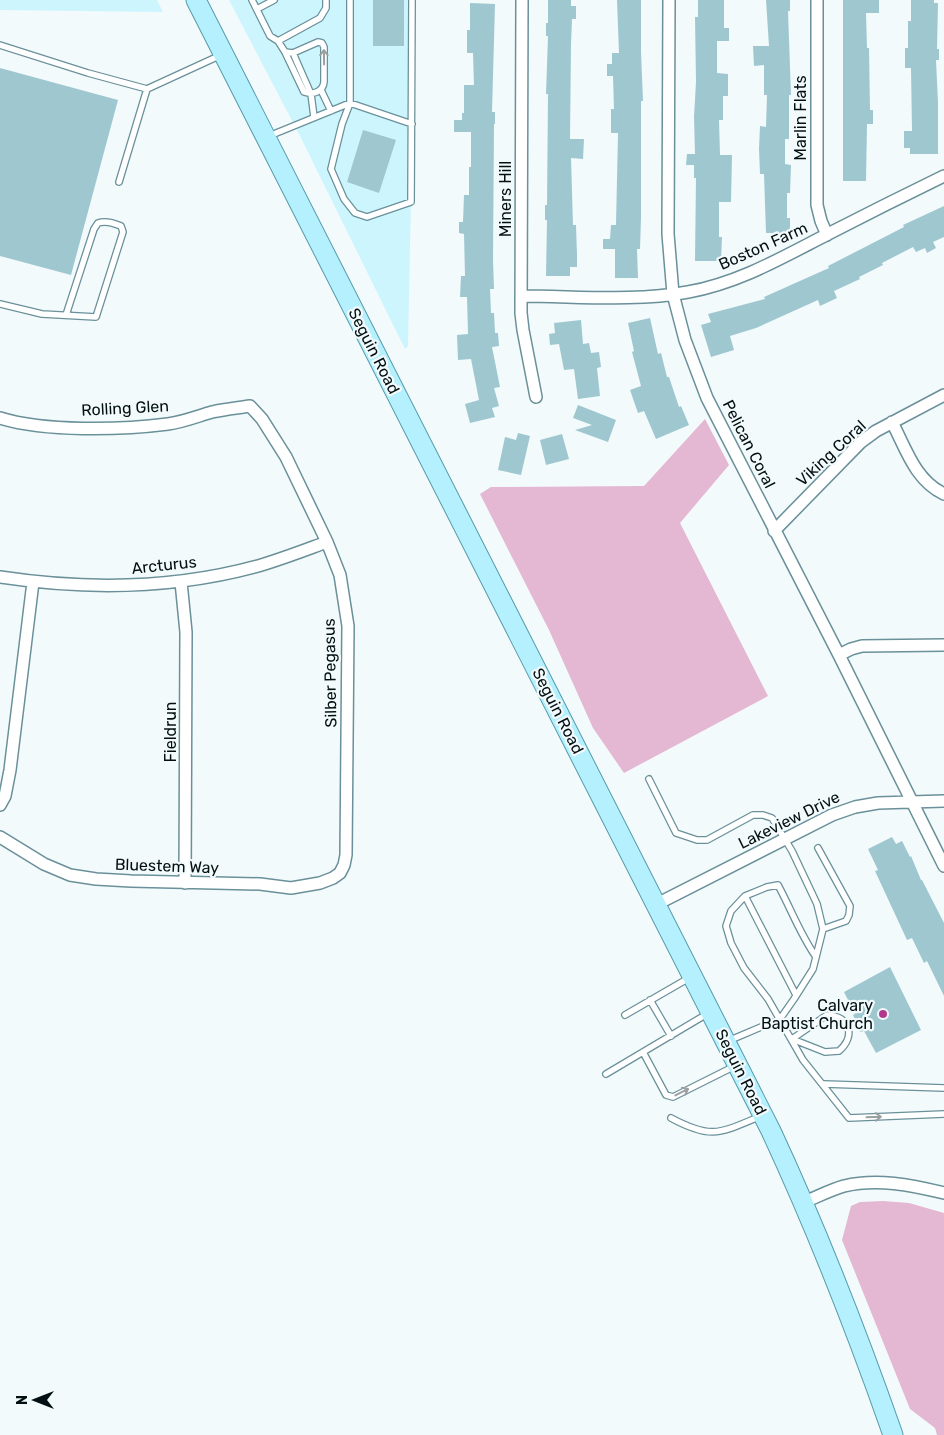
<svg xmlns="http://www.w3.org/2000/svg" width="944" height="1435" viewBox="0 0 944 1435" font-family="Rubik,sans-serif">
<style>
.built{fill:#cdf5fe}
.green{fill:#e4b7d2}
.building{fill:#9fc7d0}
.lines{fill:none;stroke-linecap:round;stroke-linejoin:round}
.service-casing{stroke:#6a9099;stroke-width:8}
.minor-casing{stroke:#6a9099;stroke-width:14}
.primary-casing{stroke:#569baa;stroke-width:21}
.service{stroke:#fff;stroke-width:5.5}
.minor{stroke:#fff;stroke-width:11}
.primary{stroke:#b4f0fd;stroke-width:19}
.oneway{stroke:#9a9fa1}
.poi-dot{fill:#b1388c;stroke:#f2fafc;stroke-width:2}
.labels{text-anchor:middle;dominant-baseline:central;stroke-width:4.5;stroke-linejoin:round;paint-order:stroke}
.street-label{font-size:16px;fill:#031013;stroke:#f2fafc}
.poi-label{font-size:16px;fill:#031013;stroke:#f2fafc;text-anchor:end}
</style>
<rect width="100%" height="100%" fill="#f2fafc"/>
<!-- built -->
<path class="built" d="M0 0H157L163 12 0 10Z
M229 0H415L408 346 405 349 300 136Z"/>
<!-- green -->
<path class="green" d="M705 419 729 465 680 523 768 696 624 773 593 728 549 630 480 494 491 487 644 486Z
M883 1201 909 1203 944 1213V1435H937L935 1428 910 1409 842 1240 851 1206 860 1202Z"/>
<!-- building -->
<path class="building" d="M373 0H404V46H373Z
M548 0H571V6H576V19H572L571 44 570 139H584L583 159 571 158 573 225H576L577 255V267H570V276H546L547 220H545V205H547L548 94H546L548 36H546V23H548Z
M617 0H641V52L643 101H641V217L640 249H637L638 278H615V249H603V239H610L611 225H616L618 133H611V109H614L613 76H607V64H612V53H619Z
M698 0H724V28H729V41H717V73L728 74V96H723V120H719L720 155H732L731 202H719V237H722L721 261H695L696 178H694V165H686L687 154H695L694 117 696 82 695 17H698Z
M766 0H790V11H788L791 95H789V139H785V164L791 165 790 193H787V218H790V233H766L764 174H760L759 149 760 126 766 127 767 95H764V65L754 66 753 46H769Z
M843 0H879V13H866L867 48H869L870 110H873V124H867L866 181H843Z
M911 0H934V3H938L937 49H939V60H936L938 103V154H910V148H904V131H912L911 68H905V48H908V21H911Z
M470 3 495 4 492 112H495V124H494L493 260 494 289H490L491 313H494L495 333H498L499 346 492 347 500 387 494 388 499 406 492 408 495 417 470 423 465 404 479 400 471 359 458 360 457 335 468 334 467 297H460L461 276H465L464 234 459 233V222H463L464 195H469V167H471V132H454V120H462V113H464V85H474L473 53H467V30H470Z
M0 68 118 100 71 275 0 256Z
M363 130 396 140 379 193 347 182Z
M944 206V237L933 242 936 248 927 253 925 248 916 252 913 247 882 263 883 265 859 277 860 279 834 291 837 298 820 306 818 300 756 328 730 336 734 350 711 357 701 325 711 322 708 314 765 299 764 297 829 268 828 266 904 227 903 225Z
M650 318 658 354 661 353 667 377H669L679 407 681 406 689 425 656 439 644 411 638 413 630 390 641 386 632 352 634 351 628 323Z
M581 320 583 344 589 343 591 353 599 352 601 367 597 368 600 396 578 399 574 369 564 370 559 344 550 345 549 334 555 333 554 323Z
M578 405 616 420 608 442 575 430 592 425 573 418Z
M518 433 530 436 521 475 498 470 505 437 516 440Z
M562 434 569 459 546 465 540 440Z
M892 837 896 844 902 841 910 857 911 856 921 880H922L944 923V996L927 961 924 963 912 938 907 940 875 871 878 870 868 849Z
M890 967 921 1030 876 1053 864 1031 860 1032 853 1015 855 1014 844 992Z"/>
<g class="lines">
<!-- service casing -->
<g class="service-casing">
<path id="service" d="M252 0 270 36 278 41 285 52 304 92C313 95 323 92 324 82V47L322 43 318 42 293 53 285 52
M350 0V103L342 124 331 169 344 199 355 213 367 217 411 202 412 0
M257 9 274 0
M278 41 320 18 326 8V0
M0 45 88 73 147 89 221 55
M293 53 311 94 314 117
M321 90 331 111
M269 136 350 103 412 124
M119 182 147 89
M0 304 42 314 96 317 123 232 121 226C114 223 106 220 98 223L94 229 66 315
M649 779 676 833 697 840H707L753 815H763L772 818 792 851 817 904 823 929 813 969 794 999 780 1019 728 1041
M818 848 850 906 849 915 846 921 823 929
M745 896 796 995
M816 957C800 934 791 909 778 885L767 887 745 896 731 911 726 926 731 943 744 968 768 999 803 1060 849 1118 944 1114
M650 1000 671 1036
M625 1015 689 978
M827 1015C850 1016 856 1036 839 1051L825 1052 792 1039Z
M643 1052 666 1095 673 1097 735 1066
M606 1074 707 1014
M824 1084 944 1088
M671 1118C712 1140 720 1133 761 1116"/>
</g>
<!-- minor casing -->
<g class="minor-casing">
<path id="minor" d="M522 0 521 313 523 330 536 397
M669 0 668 234 673 294 685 340 707 398 839 655 944 866
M817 0V205L821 221 827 235
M521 296C576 296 634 302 688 292 739 283 783 257 828 234 867 214 905 195 944 176
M0 418C45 432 120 430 168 424 183 422 198 416 212 412 225 409 237 408 250 406L262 419 286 457 327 542 340 575 348 626 346 855 344 865 340 873 333 878 320 883 291 888 260 884 131 881 96 879 70 875 44 864 0 837
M892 422C906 449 915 480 944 494
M774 531 861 442 876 431 944 395
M0 577C86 590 174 589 258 566 282 559 305 550 327 542
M181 582 186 632 185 883
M839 655 851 649 862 646 944 645
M0 805 5 796 10 770 33 582
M657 904 832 815 855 807 878 803 944 801
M804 1202C817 1197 830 1190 844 1186 877 1178 911 1185 944 1193"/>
</g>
<!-- primary casing -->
<g class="primary-casing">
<path id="primary" d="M196 0 771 1131C817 1230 857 1332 893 1435"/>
</g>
<!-- service -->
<use href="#service" class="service"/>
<!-- minor -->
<use href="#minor" class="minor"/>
<!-- primary -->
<use href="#primary" class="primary"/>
</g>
<!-- one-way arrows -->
<defs><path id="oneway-shaft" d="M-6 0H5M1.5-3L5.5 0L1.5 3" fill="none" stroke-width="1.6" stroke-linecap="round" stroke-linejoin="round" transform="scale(1.25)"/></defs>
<g class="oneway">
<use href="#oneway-shaft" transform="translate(324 57) rotate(-91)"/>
<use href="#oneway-shaft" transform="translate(682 1092) rotate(-27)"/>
<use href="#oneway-shaft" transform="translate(874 1117) rotate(-2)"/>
</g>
<!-- markers -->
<circle class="poi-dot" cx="883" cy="1014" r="5"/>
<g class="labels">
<!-- street labels -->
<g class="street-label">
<text transform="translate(800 118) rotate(-90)">Marlin Flats</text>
<text transform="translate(505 199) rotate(-90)">Miners Hill</text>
<text transform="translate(763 246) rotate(-24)">Boston Farm</text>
<text transform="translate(374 351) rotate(63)">Seguin Road</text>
<text transform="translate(125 408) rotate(-3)">Rolling Glen</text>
<text transform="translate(749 444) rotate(63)">Pelican Coral</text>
<text transform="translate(831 453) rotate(-43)">Viking Coral</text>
<text transform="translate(164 565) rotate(-6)">Arcturus</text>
<text transform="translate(330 673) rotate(-91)">Silber Pegasus</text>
<text transform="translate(558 711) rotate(63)">Seguin Road</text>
<text transform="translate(170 732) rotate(-90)">Fieldrun</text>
<text transform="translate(789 820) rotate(-26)">Lakeview Drive</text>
<text transform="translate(167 866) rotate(2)">Bluestem Way</text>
<text transform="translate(741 1072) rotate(63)">Seguin Road</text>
</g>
<!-- poi labels -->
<g class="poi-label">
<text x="873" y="1005">Calvary<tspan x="873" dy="18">Baptist Church</tspan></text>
</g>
</g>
<!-- north arrow -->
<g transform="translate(35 1400) rotate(270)" stroke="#f2fafc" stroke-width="4" paint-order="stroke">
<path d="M0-4L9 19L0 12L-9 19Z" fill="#031013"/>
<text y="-8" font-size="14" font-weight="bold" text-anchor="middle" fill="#031013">N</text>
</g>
</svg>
